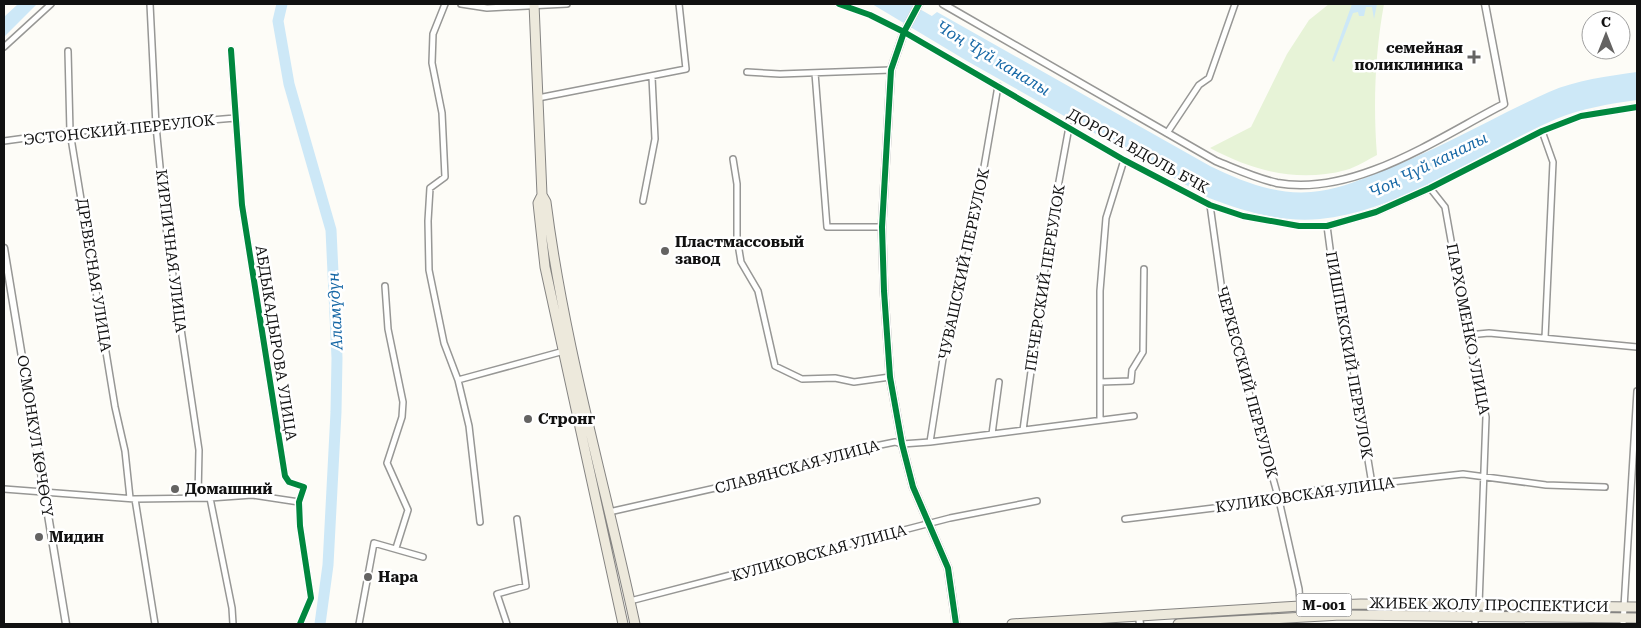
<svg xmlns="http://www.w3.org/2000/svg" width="1641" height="628" viewBox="0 0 1641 628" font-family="'Roboto Serif',serif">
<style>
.green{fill:#e7f3d7}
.water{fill:#cde8f7}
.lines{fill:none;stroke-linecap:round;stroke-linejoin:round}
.canal{stroke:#cde8f7;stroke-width:7}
.river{stroke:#cde8f7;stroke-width:11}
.minor-casing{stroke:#979795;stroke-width:8}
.tertiary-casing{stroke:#979795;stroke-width:9}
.primary-casing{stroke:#858482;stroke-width:11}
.minor{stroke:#fffffe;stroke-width:5}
.tertiary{stroke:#fffffe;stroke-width:6}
.primary{stroke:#ede9dc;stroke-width:9}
.cycleway-casing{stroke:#fff;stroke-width:9}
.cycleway{stroke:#00873e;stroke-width:6}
.poi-dot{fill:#646362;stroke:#fff;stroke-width:2}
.labels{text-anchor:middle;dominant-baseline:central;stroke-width:5;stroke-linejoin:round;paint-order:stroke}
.shield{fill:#fff;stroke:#585858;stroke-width:1}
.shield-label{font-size:14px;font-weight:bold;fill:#111}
.poi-label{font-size:15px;font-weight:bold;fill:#111;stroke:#fff;text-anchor:start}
.street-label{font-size:15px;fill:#111;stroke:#fff}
.water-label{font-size:16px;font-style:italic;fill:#1768a6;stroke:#fff}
</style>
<rect width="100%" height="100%" fill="#fdfcf7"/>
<!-- green -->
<path class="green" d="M1329 4H1384C1375 53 1373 106 1377 155 1367 160 1357 167 1346 170 1298 183 1253 171 1210 148L1251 127 1287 54 1309 20Z"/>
<!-- water -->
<path class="water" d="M18 4H37L4 37V17Z
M872 4H915L911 11 928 19 937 12 1210 166C1241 181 1275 195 1311 192 1335 190 1355 182 1377 173 1436 151 1491 118 1549 92 1576 80 1608 76 1637 72V100C1610 104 1582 108 1556 119 1480 152 1404 210 1320 219 1282 223 1243 211 1209 198L967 61Z
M1352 4H1377L1374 19 1372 7H1366L1364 16H1359L1358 12 1353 13 1334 62 1332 60Z"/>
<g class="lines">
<!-- canal -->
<path class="canal" d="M904 4 937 23"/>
<!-- river -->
<path class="river" d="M282 4 278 21 289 84 331 230 337 358 336 412 328 565 320 624"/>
<!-- minor casing -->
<g class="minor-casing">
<path id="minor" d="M150 4 156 126 166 228 199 450 198 497
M445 4 433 34 432 63 442 113 445 177 430 188 428 221 429 270 444 343 458 380 469 426 480 522
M461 4 487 8 567 4
M839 4 870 15 904 32 1124 160 1210 205 1243 216 1299 226H1327L1376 212 1430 188 1542 131 1581 116 1637 107
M4 47 51 4
M231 50 242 205 285 476 289 482 304 487 299 502 300 526 311 598 300 624
M68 51 70 132 115 407 125 451 130 498
M747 72 780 74 891 70
M815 73 827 227H882
M538 98 686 69 679 4
M1542 131 1553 162 1545 338
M1167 133 1199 85 1209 78 1235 4
M4 141 70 132 235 118
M733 159 737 184V238L741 262 758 291 775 366 802 379 835 378 854 382 890 377
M1430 188 1445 207 1468 335 1486 417 1479 605 1475 616V624
M643 201 655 139 652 77
M1210 205 1223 298 1279 500 1299 589 1301 617
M1327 226 1337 301 1350 351 1372 484
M385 286 388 329 403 402 402 417 387 463 408 510 396 548
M1468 335 1489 333 1637 347
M458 380 564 351
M1100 382 1131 381 1132 370 1143 352 1144 269
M1100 420V291L1106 218 1124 160
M1023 430 1051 225 1069 127
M992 434 999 382
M930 442 947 333 970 248 998 86
M4 489 135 499 210 498 252 495 299 502
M210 498 232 608 233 624
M135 499 155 624
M609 512 773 475 826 456 895 442 902 444 930 442 1134 416
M1125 519 1279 500 1310 491 1463 474 1546 485 1605 487
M630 601 950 518 1037 501
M359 624 374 543 423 557
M507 624 497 594 526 586 517 519
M1623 624 1637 391"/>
</g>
<!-- tertiary casing -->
<g class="tertiary-casing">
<path id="tertiary" d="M919 4 904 32 891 70 882 227 884 291 890 377 902 444 913 487 948 568 956 624
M943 4 1216 161C1236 169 1255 178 1277 183 1354 197 1438 138 1504 104L1485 4
M4 248 66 624
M1139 617 1140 624"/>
</g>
<!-- primary casing -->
<g class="primary-casing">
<path id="primary" d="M534 4 542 195 546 202C564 345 605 484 635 624
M542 195 538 203 545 267 623 624
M1012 624 1300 606 1361 604 1637 607
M1178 624 1341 615 1637 618"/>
</g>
<!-- minor -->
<use href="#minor" class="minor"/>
<!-- tertiary -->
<use href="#tertiary" class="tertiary"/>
<!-- primary -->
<use href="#primary" class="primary"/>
<!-- cycleway casing -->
<g class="cycleway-casing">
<path id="cycleway" d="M839 4 870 15 904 32 1124 160 1210 205 1243 216 1299 226H1327L1376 212 1430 188 1542 131 1581 116 1637 107
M919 4 904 32 891 70 882 227 884 291 890 377 902 444 913 487 948 568 956 624
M231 50 242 205 285 476 289 482 304 487 299 502 300 526 311 598 300 624"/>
</g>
<!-- cycleway -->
<use href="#cycleway" class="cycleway"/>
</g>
<!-- markers -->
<g class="poi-dot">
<path d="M1471.5 49.5h5v5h5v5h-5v5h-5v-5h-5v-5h5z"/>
<circle cx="665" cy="251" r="5"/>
<circle cx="528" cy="419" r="5"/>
<circle cx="175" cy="489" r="5"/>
<circle cx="39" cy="537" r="5"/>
<circle cx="368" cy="577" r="5"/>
</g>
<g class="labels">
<!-- shield labels -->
<rect class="shield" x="1296.5" y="593.5" width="55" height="23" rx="4"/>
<g class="shield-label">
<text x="1324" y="605">М-001</text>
</g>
<!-- poi labels -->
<g class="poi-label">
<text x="1463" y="48" text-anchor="end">семейная<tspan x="1463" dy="17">поликлиника</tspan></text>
<text x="675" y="242">Пластмассовый<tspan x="675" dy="17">завод</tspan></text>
<text x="538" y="419">Стронг</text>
<text x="185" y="489">Домашний</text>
<text x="49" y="537">Мидин</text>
<text x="378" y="577">Нара</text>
</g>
<!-- street labels -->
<g class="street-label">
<text transform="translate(119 130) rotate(-6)">ЭСТОНСКИЙ ПЕРЕУЛОК</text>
<text transform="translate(1138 151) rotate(29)">ДОРОГА ВДОЛЬ БЧК</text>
<text transform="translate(171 251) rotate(83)">КИРПИЧНАЯ УЛИЦА</text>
<text transform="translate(964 264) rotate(-78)">ЧУВАШСКИЙ ПЕРЕУЛОК</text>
<text transform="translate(94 275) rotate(81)">ДРЕВЕСНАЯ УЛИЦА</text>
<text transform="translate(1045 278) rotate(-81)">ПЕЧЕРСКИЙ ПЕРЕУЛОК</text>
<text transform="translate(1468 329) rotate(79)">ПАРХОМЕНКО УЛИЦА</text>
<text transform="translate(276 343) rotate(81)">АБДЫКАДЫРОВА УЛИЦА</text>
<text transform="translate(1349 355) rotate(80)">ПИШПЕКСКИЙ ПЕРЕУЛОК</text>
<text transform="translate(1247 382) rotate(75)">ЧЕРКЕССКИЙ ПЕРЕУЛОК</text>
<text transform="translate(35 436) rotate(81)">ОСМОНКУЛ КӨЧӨСҮ</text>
<text transform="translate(797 467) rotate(-15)">СЛАВЯНСКАЯ УЛИЦА</text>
<text transform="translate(1305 495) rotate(-8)">КУЛИКОВСКАЯ УЛИЦА</text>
<text transform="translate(819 553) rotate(-15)">КУЛИКОВСКАЯ УЛИЦА</text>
<text transform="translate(1489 605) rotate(1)">ЖИБЕК ЖОЛУ ПРОСПЕКТИСИ</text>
</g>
<!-- water labels -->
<g class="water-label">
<text transform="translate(993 58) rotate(31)">Чоң Чүй каналы</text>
<text transform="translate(1428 165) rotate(-26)">Чоң Чүй каналы</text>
<text transform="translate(335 311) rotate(-93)">Аламүдүн</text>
</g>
</g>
<!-- border -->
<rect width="1641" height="628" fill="none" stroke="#111111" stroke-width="10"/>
<!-- north arrow -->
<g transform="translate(1606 35)"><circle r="24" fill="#ffffff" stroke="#a0a0a0"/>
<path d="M0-4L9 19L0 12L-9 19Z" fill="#646362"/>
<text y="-8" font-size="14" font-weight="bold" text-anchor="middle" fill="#111111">С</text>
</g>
</svg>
